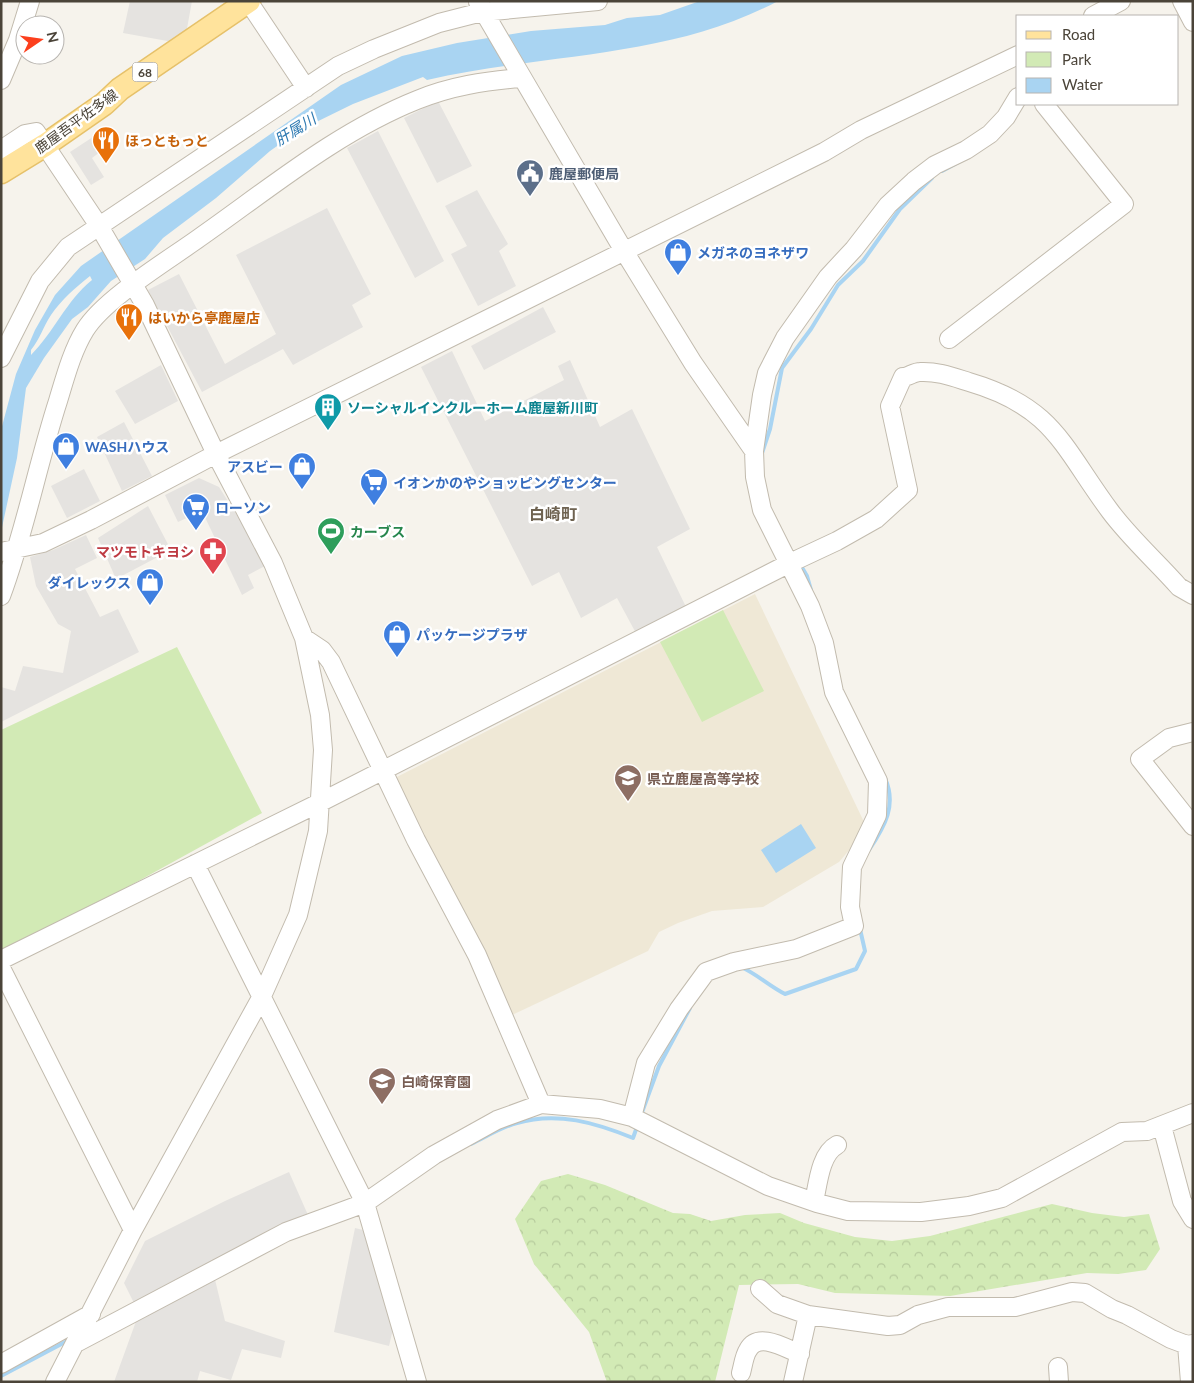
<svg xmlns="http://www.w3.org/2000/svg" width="1194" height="1383" viewBox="0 0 1194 1383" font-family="Lato,'Noto Sans JP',sans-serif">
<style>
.education{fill:#efe8d6}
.green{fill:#d2eab5}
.forest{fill:url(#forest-crowns)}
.parking{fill:#e5e3e0}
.water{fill:#a9d4f2;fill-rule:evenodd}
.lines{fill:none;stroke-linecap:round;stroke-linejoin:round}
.stream{stroke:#a9d4f2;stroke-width:4}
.minor-casing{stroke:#c2bbae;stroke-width:20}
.major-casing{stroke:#e6c16a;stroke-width:25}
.minor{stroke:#fff;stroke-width:18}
.major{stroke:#ffe39c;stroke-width:22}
.labels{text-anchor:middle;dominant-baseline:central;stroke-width:5;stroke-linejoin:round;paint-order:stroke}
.shield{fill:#fff;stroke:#817c74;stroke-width:1}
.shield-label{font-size:12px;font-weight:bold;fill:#4b4439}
.street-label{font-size:14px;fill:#4b4439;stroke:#fff}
.food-label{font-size:14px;font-weight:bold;fill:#c56008;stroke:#fff;text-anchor:start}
.service-label{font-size:14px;font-weight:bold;fill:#4e5e75;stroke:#fff;text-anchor:start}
.shop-label{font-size:14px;font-weight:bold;fill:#366cbe;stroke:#fff;text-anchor:start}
.culture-label{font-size:14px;font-weight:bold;fill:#0d838f;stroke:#fff;text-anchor:start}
.leisure-label{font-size:14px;font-weight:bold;fill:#27864d;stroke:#fff;text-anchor:start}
.health-label{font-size:14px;font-weight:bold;fill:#be3a42;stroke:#fff;text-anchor:end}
.education-label{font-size:14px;font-weight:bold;fill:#785e54;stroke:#fff;text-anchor:start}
.water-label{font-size:15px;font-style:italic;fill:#2e7ab2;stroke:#fff}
.quarter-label{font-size:16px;font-weight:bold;fill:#6e6250;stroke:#fff}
</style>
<defs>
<pattern id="forest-crowns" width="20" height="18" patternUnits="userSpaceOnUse" patternTransform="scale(1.25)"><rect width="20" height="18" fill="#d2eab5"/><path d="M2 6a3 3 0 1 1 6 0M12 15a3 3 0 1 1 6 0" fill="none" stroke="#b6ca9c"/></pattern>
</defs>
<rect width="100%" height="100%" fill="#f6f3ec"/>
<!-- education -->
<path class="education" d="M755 594 865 824 851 848 839 862 763 907 712 911 678 923 659 932 648 951 512 1015 391 780Z"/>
<!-- green -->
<path class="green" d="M723 610 764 691 702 722 660 642Z
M177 647 262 813 4 955 1 949V730Z"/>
<!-- forest -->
<path class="forest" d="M568 1174 605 1185 673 1213 690 1214 711 1221 745 1215 780 1213 804 1223 855 1237 892 1241 930 1236 1052 1204 1092 1213 1124 1217 1149 1214 1160 1249 1146 1270 1118 1274 1087 1273 950 1296 835 1293 798 1284 739 1285 715 1382H607L589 1332 534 1264 515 1219 541 1181Z"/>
<!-- parking -->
<path class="parking" d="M130 1H192L186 34 173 42 123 33Z
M438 101 472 166 437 183 404 118Z
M378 131 444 261 415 278 347 148Z
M99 133 108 146 92 158 104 177 91 185 70 152Z
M477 190 508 244 499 251 516 286 478 306 451 254 467 246 445 206Z
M327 208 371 294 352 305 363 327 293 365 283 349 202 392 148 290 179 274 225 364 276 334 236 255Z
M543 307 556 332 484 370 471 346Z
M452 351 485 421 564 380 558 366 570 360 600 427 632 409 690 529 657 547 687 609 637 635 617 598 581 618 559 572 532 586 421 367Z
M161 365 178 401 135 424 115 391Z
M124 422 152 476 122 491 97 437Z
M84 469 100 501 67 518 51 486Z
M199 478 219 487 245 528 265 566 248 575 254 588 242 595 202 511 178 522 165 495Z
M148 506 171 550 116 579 98 538Z
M86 535 97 558 75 569 100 617 118 609 139 652 1 722V687L15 691 23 666 63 673 71 631 58 624 36 586 30 557 53 550Z
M289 1172 308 1215 211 1263 225 1321 285 1341 281 1358 242 1349 231 1380 200 1371 197 1382H114L139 1313 124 1283 145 1241 225 1201Z
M355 1228 371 1232 384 1301 394 1325 389 1346 334 1332Z"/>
<!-- water -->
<path class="water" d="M700 1H778C670 59 545 53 427 80L423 77 353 104 300 130 270 151 216 198 163 238 145 259 111 281 88 307 72 319 44 358 26 388 17 458 1 532V430L16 374 35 330 55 295 81 266 341 85 402 56 457 43 531 31 605 25 627 18 660 15ZM90 276 92 280C66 301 54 332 31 355V350C40 339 43 327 51 315 61 300 76 287 90 276Z
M801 824 816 848 776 873 761 850Z"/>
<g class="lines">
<!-- stream -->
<path class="stream" d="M942 171 966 158
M762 453 770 429 782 368 811 329 838 285 863 261 900 209 932 178
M800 564 807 576 811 590
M869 850C885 826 897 805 885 778
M741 967C757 974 769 986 785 994L856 969 865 951 860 929
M641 1115 659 1066 690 1008
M471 1144C486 1137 501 1127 517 1123 557 1111 596 1123 633 1138L638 1124
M1 1376 69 1340"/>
<!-- minor casing -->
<g class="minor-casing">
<path id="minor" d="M248 1 306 88
M1182 1 1193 22
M478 2 624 251 693 363 754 451
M1093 16 1121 1
M1 80 18 40 30 1
M1 150 25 134 36 132 99 226 145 305 216 454 273 563 304 638 320 715 323 750 318 831 298 915 262 996 133 1230 55 1382
M949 339 1124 204 1044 104
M1 358 40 281 68 247 338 66 374 49 439 23 482 12 598 1
M1 552 43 543 91 520 216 454 824 152 861 130 1018 55
M1 596C25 532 37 466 58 401 65 378 72 351 85 330 104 299 167 261 199 238 269 189 337 132 417 100 451 86 485 81 521 78
M304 638 322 650 331 662 416 840 477 955 541 1104
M1193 732 1169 738 1140 759 1193 826
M195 864 365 1203 417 1382
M1 960 321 802 790 563 837 541 876 519 908 490 890 406 903 377C908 377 914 372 920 372 937 371 953 377 969 382 1054 407 1062 446 1110 511 1130 538 1157 562 1179 587L1193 595
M1 968 133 1230
M632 1117 646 1063 679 1009 706 972 734 962 796 949 854 926 850 907 852 867 877 815 878 781 834 692 824 643 810 606 762 510 755 477 754 451 762 395 767 373 785 338 828 277 854 249 888 205 914 181 935 165 966 150 990 134 1006 117 1018 97
M1162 1126 1182 1201 1193 1219
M814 1202C818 1184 820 1154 837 1145
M760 1289 777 1304 808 1315 888 1326 900 1325 918 1315 948 1307H1015L1072 1292 1085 1293 1112 1309 1127 1315 1171 1339 1187 1345
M78 1342 286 1232 365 1203 434 1155 497 1120 541 1104 600 1109 632 1117 768 1186 817 1203 848 1211 921 1212 969 1206 1002 1198 1122 1132 1147 1131 1193 1113
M1 1364 91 1314
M1058 1367 1059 1382
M741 1373C743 1366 744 1356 748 1350 758 1331 785 1348 800 1354
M793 1382 808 1315
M1190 1382 1187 1345 1193 1344"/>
</g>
<!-- major casing -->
<g class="major-casing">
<path id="major" d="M1 172 45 145 104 104 120 89 249 1"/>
</g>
<!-- minor -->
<use href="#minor" class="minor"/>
<!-- major -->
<use href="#major" class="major"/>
</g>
<!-- icons -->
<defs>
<g id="restaurant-pin" transform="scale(1.4375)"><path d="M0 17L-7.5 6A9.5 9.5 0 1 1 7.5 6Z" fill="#e8710a" stroke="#fff"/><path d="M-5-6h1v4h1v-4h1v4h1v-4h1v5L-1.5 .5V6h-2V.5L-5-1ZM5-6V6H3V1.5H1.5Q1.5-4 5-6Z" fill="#fff"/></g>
<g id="civic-pin" transform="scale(1.4375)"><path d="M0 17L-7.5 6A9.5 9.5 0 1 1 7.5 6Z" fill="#5c6f8a" stroke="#fff"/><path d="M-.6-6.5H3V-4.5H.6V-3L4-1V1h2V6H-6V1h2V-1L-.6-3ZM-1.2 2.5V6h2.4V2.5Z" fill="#fff"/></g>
<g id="shop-pin" transform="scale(1.4375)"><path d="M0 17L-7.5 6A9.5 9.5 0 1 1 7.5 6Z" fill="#3f7fe0" stroke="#fff"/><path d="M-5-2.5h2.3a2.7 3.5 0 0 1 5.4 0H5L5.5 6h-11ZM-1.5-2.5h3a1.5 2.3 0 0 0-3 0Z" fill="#fff"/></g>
<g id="building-pin" transform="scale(1.4375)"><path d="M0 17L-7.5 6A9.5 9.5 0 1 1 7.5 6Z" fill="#0f9aa8" stroke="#fff"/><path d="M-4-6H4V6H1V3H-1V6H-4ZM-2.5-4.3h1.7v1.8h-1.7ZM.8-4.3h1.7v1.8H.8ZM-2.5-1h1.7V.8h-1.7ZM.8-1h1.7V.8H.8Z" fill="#fff"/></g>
<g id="supermarket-pin" transform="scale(1.4375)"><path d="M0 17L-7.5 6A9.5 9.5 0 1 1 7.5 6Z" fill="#3f7fe0" stroke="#fff"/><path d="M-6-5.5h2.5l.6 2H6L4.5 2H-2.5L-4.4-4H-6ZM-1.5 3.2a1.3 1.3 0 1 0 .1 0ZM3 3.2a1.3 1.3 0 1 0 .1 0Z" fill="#fff"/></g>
<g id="stadium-pin" transform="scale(1.4375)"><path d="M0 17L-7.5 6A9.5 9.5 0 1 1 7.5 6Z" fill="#2e9e5b" stroke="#fff"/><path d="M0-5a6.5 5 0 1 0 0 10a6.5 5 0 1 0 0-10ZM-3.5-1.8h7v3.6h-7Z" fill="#fff"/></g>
<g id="pharmacy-pin" transform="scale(1.4375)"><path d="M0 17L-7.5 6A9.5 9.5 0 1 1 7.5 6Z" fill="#e0444e" stroke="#fff"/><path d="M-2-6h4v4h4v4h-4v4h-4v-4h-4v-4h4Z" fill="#fff"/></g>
<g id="school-pin" transform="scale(1.4375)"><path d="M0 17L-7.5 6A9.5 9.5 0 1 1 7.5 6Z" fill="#8d6e63" stroke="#fff"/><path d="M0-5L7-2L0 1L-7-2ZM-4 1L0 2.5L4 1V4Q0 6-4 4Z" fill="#fff"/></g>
</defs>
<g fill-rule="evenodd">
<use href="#restaurant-pin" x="106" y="140"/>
<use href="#civic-pin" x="530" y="173"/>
<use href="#shop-pin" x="678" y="252"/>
<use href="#restaurant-pin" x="129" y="317"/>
<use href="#building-pin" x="328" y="407"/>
<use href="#shop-pin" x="66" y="446"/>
<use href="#shop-pin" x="302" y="466"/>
<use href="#supermarket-pin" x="374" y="482"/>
<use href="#supermarket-pin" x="196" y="507"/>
<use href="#stadium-pin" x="331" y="531"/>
<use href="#pharmacy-pin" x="213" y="551"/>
<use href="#shop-pin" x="150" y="582"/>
<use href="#shop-pin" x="397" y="634"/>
<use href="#school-pin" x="628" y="778"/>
<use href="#school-pin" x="382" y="1081"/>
</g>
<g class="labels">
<!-- shield labels -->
<rect class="shield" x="132.5" y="62.5" width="25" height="19" rx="4"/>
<g class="shield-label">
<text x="145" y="72">68</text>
</g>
<!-- street labels -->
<g class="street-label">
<text transform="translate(76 121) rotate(-36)">鹿屋吾平佐多線</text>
</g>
<!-- food labels -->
<g class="food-label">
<text x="125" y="140">ほっともっと</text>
<text x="148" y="317">はいから亭鹿屋店</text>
</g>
<!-- service labels -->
<g class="service-label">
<text x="549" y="173">鹿屋郵便局</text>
</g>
<!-- shop labels -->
<g class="shop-label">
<text x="697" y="252">メガネのヨネザワ</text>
<text x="85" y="446">WASHハウス</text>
<text x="283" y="466" text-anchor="end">アスビー</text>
<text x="393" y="482">イオンかのやショッピングセンター</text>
<text x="215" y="507">ローソン</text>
<text x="131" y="582" text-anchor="end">ダイレックス</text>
<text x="416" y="634">パッケージプラザ</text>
</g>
<!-- culture labels -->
<g class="culture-label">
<text x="347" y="407">ソーシャルインクルーホーム鹿屋新川町</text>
</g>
<!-- leisure labels -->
<g class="leisure-label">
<text x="350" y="531">カーブス</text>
</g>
<!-- health labels -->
<g class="health-label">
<text x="194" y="551">マツモトキヨシ</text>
</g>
<!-- education labels -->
<g class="education-label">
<text x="647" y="778">県立鹿屋高等学校</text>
<text x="401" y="1081">白崎保育園</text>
</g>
<!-- water labels -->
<g class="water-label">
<text transform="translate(295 129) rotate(-32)">肝属川</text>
</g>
<!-- quarter labels -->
<g class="quarter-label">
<text x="553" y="513">白崎町</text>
</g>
</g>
<!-- border -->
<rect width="1194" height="1383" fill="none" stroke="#4b4439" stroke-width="5"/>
<!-- legend -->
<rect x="1016" y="15" width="162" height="90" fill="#ffffff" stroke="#b7b4b0"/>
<rect x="1026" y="31" width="25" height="8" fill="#ffe39c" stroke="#b7b4b0"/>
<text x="1062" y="40" font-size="15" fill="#4b4439">Road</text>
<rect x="1026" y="52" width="25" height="15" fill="#d2eab5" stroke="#b7b4b0"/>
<text x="1062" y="65" font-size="15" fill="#4b4439">Park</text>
<rect x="1026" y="78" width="25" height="15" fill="#a9d4f2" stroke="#b7b4b0"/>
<text x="1062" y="90" font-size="15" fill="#4b4439">Water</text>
<!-- north arrow -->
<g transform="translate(40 40) rotate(77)"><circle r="24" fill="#ffffff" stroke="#b7b4b0"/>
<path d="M0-4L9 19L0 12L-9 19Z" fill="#fc3f1d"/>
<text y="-8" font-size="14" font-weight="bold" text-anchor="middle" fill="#4b4439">N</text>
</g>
</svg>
